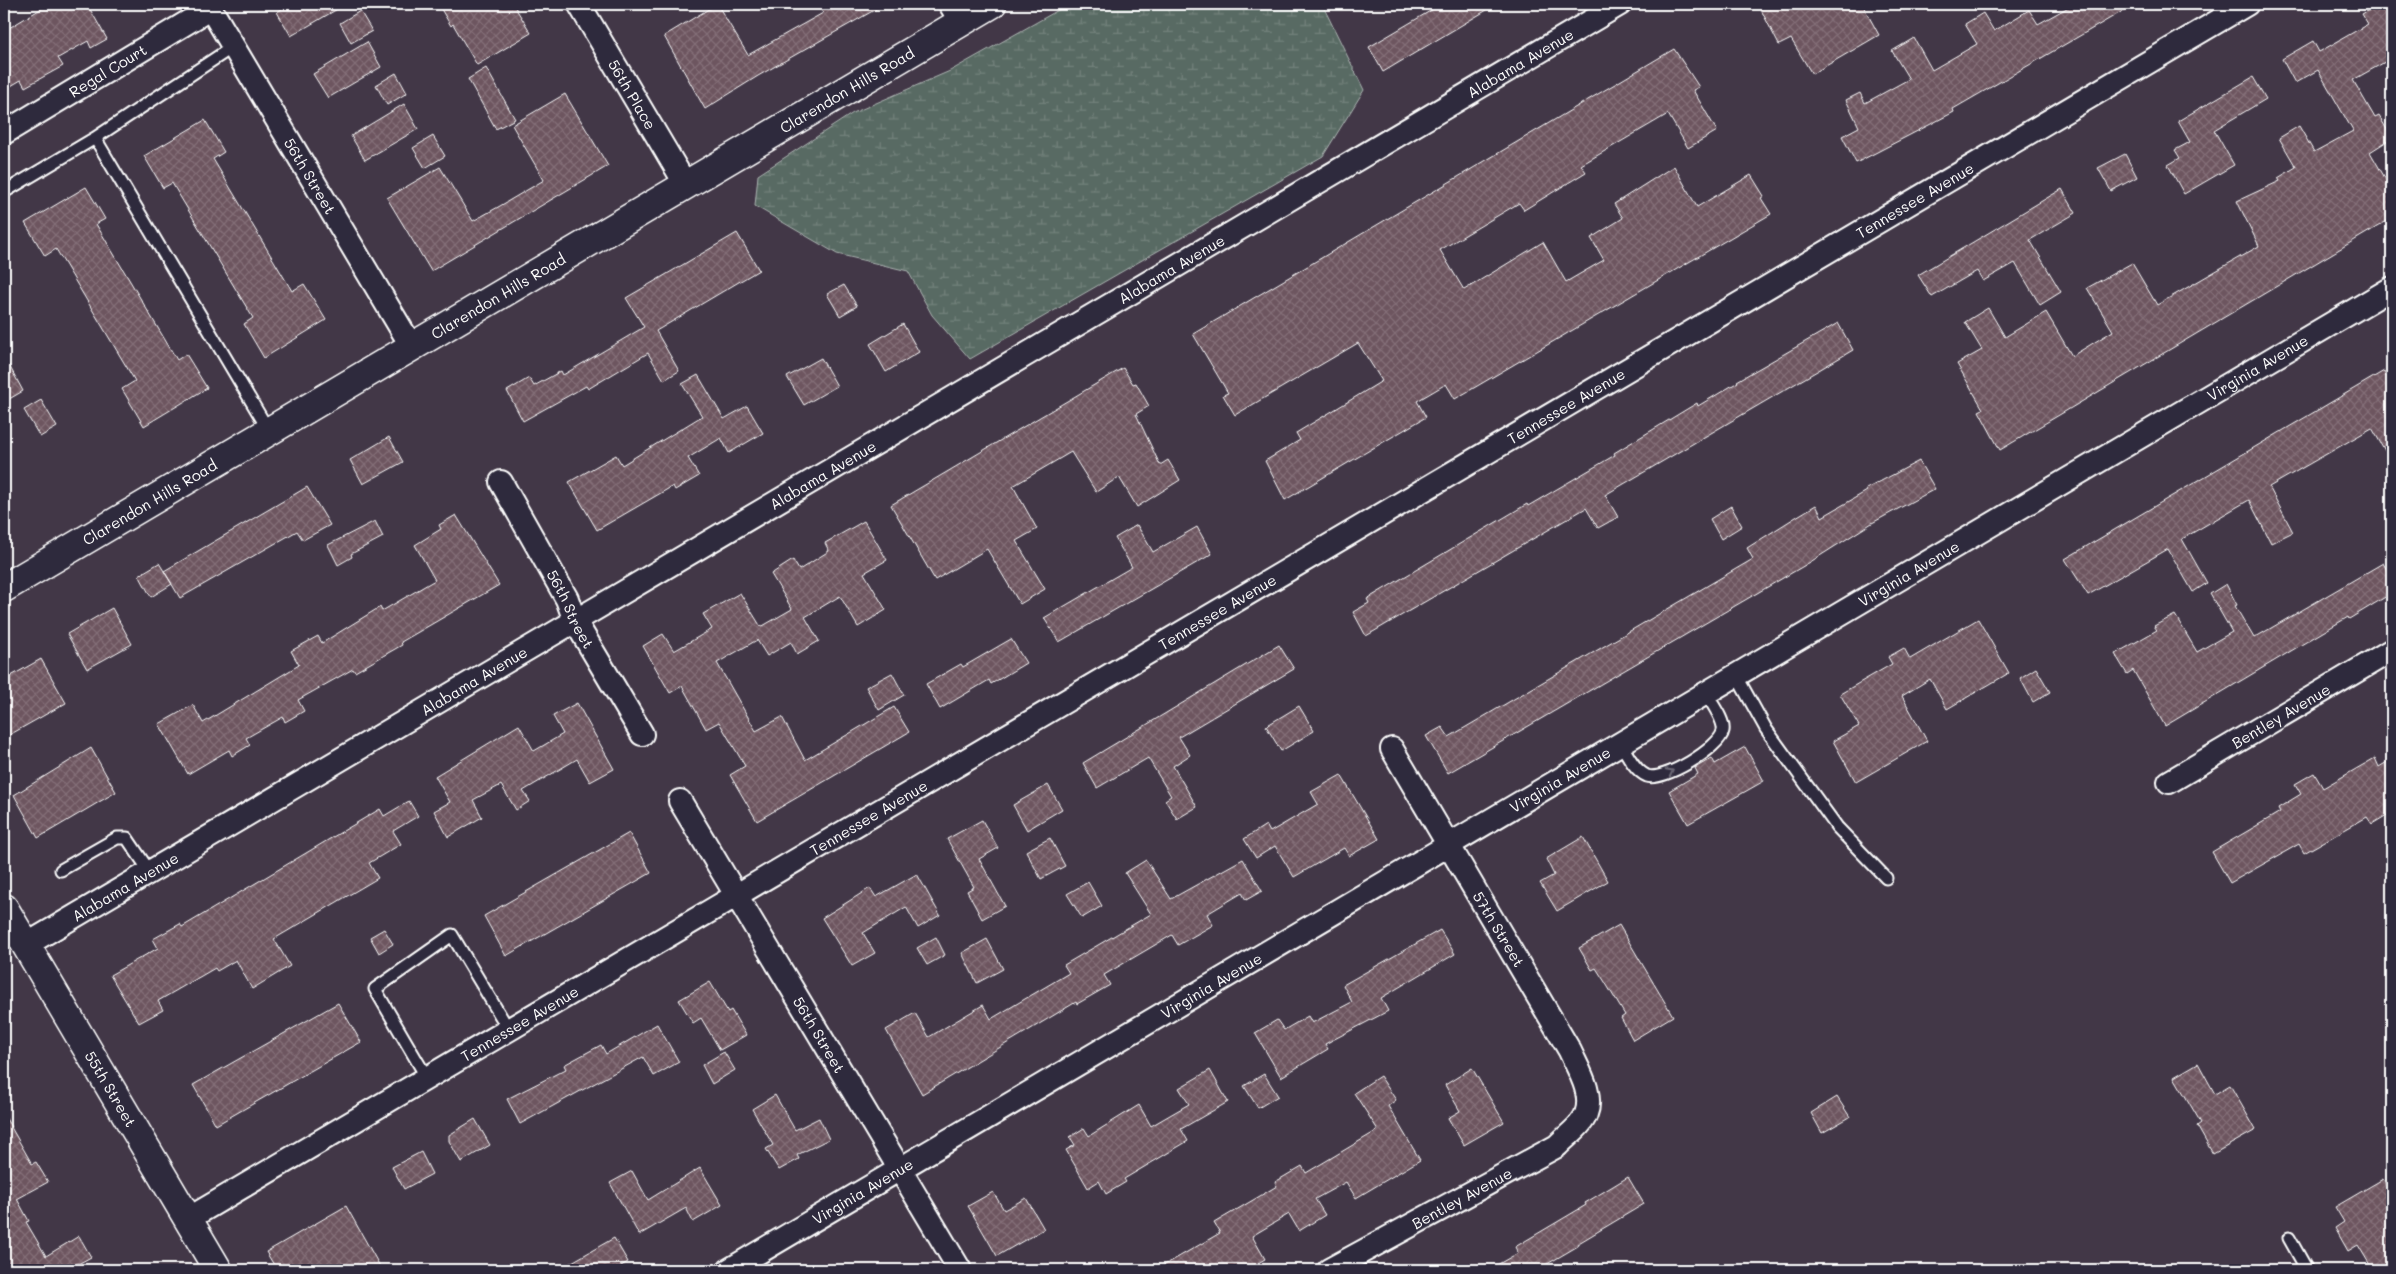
<svg xmlns="http://www.w3.org/2000/svg" width="2396" height="1274" viewBox="0 0 2396 1274" font-family="Mali,sans-serif">
<style>
.wetland{fill:url(#wetland-marsh);stroke:#acb5b2}
.building{fill:url(#building-cross-hatch);stroke:#fff}
.lines{fill:none;stroke-linecap:round;stroke-linejoin:round}
.lane-casing{stroke:#fff;stroke-width:15}
.street-casing{stroke:#fff;stroke-width:26}
.secondary-casing{stroke:#fff;stroke-width:31}
.lane{stroke:#2f2a3d;stroke-width:11}
.street{stroke:#2f2a3d;stroke-width:22}
.secondary{stroke:#2f2a3d;stroke-width:28}
.oneway{stroke:#6d6a77}
.labels{text-anchor:middle;dominant-baseline:central;stroke-width:5;stroke-linejoin:round;paint-order:stroke}
.street-label{font-size:15px;fill:#fff;stroke:#2f2a3d}
</style>
<defs>
<pattern id="wetland-marsh" width="20" height="14" patternUnits="userSpaceOnUse" patternTransform="scale(1.25)"><rect width="20" height="14" fill="#596b64"/><path d="M1 5h8M5 5V1M11 12h8M15 12V8" fill="none" stroke="#72817b"/></pattern>
<pattern id="building-cross-hatch" width="8" height="8" patternUnits="userSpaceOnUse" patternTransform="scale(1.25)"><rect width="8" height="8" fill="#6d555f"/><path d="M0 0l8 8M0 8l8-8" fill="none" stroke="#836e77"/></pattern>
</defs>
<rect width="100%" height="100%" fill="#423747"/>
<filter id="ink" filterUnits="userSpaceOnUse"><feTurbulence type="fractalNoise" baseFrequency=".02" numOctaves="2"/><feDisplacementMap in="SourceGraphic" scale="10" xChannelSelector="R" yChannelSelector="G"/><feConvolveMatrix kernelMatrix="1 2 1 2 8 2 1 2 1" color-interpolation-filters="sRGB"/></filter>
<g filter="url(#ink)">
<!-- wetland -->
<path class="wetland" d="M1069 4H1322L1364 90 1323 156 970 359 932 315 908 271 837 254 755 206 758 175 853 113 950 71Z"/>
<!-- building -->
<path class="building" d="M49 4H87L107 39 91 48 88 41 58 58 63 66 25 87 21 80 4 90V31Z
M290 4H346L291 36 277 12Z
M438 4H513L531 33 477 65 453 24 451 26Z
M717 4 748 55 823 13 817 4H885L758 76 705 109 664 36Z
M1442 4H1497L1383 72 1369 47Z
M1758 4H1862L1879 35 1812 74 1791 39 1779 45Z
M2074 4H2135L1953 109 1954 112 1856 163 1842 136 1859 127 1846 100 1860 93 1865 103 1909 79 1892 51 1914 38 1932 70 1977 44 1965 24 1983 13 1994 31 2029 10 2038 24Z
M2379 4H2384L2392 18V58L2353 80 2375 118 2379 116 2392 138 2370 152 2392 190V218L2000 450 1979 411 1983 409 1957 364 1982 350 1965 322 1988 308 2005 337 2046 312 2072 356 2113 331 2087 288 2132 263 2157 305 2259 246 2237 201 2280 181 2278 178 2296 167 2279 138 2299 126 2314 152 2353 131 2318 70 2295 83 2282 59 2313 41 2319 52 2368 24 2362 14Z
M360 11 372 31 351 43 340 23Z
M367 42 381 67 328 98 313 74Z
M1674 49 1699 87 1693 90 1717 131 1688 148 1668 114 1581 165 1586 172 1524 210 1519 203 1440 250 1464 290 1543 242 1566 282 1604 260 1591 238 1623 218 1614 204 1674 166 1697 207 1751 175 1764 196 1761 198 1771 214 1455 399 1446 384 1417 401 1426 417 1285 500 1265 461 1300 440 1296 433 1382 381 1358 343 1235 415 1223 395 1228 393 1193 334Z
M486 68 515 119 496 129 468 79Z
M396 73 407 93 387 105 376 85Z
M2253 77 2266 99 2214 130 2234 165 2184 194 2168 165 2180 158 2175 150 2190 142 2178 121Z
M565 94 608 166 431 271 387 198 440 167 473 221 500 206 544 180 512 125Z
M404 104 418 129 365 160 351 136Z
M205 120 224 152 213 159 292 291 304 284 326 320 264 358 244 324 253 318 172 183 163 188 144 156Z
M433 136 445 156 425 168 413 148Z
M2125 154 2137 177 2111 191 2098 168Z
M86 187 105 219 96 224 177 360 186 354 207 388 144 426 122 389 135 381 56 249 45 256 25 223Z
M2062 189 2076 213 2030 240 2061 292 2040 305 2015 263 1983 281 1977 271 1932 297 1918 275Z
M737 233 759 270 656 331 679 371 664 380 648 353 588 389 586 386 523 421 507 391 529 378 534 386 561 371 563 375 644 327 626 298Z
M844 285 857 306 840 316 827 294Z
M1838 323 1853 350 1605 495 1618 517 1598 528 1586 508 1366 636 1353 612 1369 603 1367 599 1527 504 1528 506 1615 455 1614 453 1659 426 1697 403 1698 406 1738 382 1737 381Z
M903 324 919 352 886 372 870 344Z
M4 356 23 391 4 402Z
M821 358 837 386 804 405 787 377Z
M1123 368 1133 384 1136 383 1149 406 1136 414 1160 465 1168 460 1180 480 1137 507 1119 477 1096 492 1071 452 1013 486 1037 529 1016 541 1045 589 1020 604 987 549 935 580 891 505Z
M2384 371 2392 385V463L2372 428 2269 487 2293 532 2271 543 2249 500 2182 539 2207 583 2193 592 2168 549 2088 595 2065 559Z
M698 375 724 419 747 406 763 433 729 453 721 438 688 458 699 476 675 490 673 486 597 530 569 482 616 455 622 465 702 416 682 384Z
M41 400 57 427 40 437 24 410Z
M389 437 403 462 363 484 350 460Z
M1919 461 1935 489 1872 523 1807 564 1448 773 1426 736 1442 727 1449 737 1753 559 1747 548 1796 517 1816 505 1822 517 1867 491 1866 489Z
M307 487 330 525 303 540 297 531 180 598 164 571Z
M1731 506 1742 526 1721 539 1710 519Z
M456 515 499 585 401 642 402 645 355 672 353 669 298 700 304 711 285 722 283 717 246 738 250 745 232 756 229 750 188 774 159 724 193 705 203 723 299 665 291 651 318 636 322 643 380 607 382 611 435 580 415 545 441 529 439 525Z
M375 521 383 537 351 554 352 557 338 565 328 545Z
M864 521 887 560 864 573 886 610 858 627 840 596 805 617 819 641 797 654 791 642 767 656 757 640 717 663 756 731 782 717 805 760 894 707 909 732 757 821 730 775 745 766 719 722 706 729 682 686 670 693 643 646 663 634 674 651 712 629 703 614 740 593 761 627 792 609 771 574 793 560 799 570 829 551 825 543Z
M1137 525 1153 552 1197 527 1212 554 1059 642 1044 618 1132 567 1115 538Z
M159 563 172 584 151 597 139 575Z
M2383 563 2392 579V593L2349 619 2348 617 2165 726 2133 670 2127 674 2115 654 2157 630 2154 626 2175 615 2197 652 2232 632 2210 594 2226 584 2237 605 2235 606 2254 638Z
M112 608 132 644 87 669 67 634Z
M1978 619 2009 673 1947 709 1930 679 1902 696 1927 741 1856 782 1833 741 1859 726 1840 694 1892 664 1888 657 1904 648 1910 659Z
M1011 639 1026 663 991 684 989 680 940 709 926 684 961 664 963 667Z
M1279 645 1294 669 1179 737 1190 755 1173 766 1197 807 1177 819 1165 800 1171 796 1148 758 1097 788 1083 763Z
M41 659 66 703 4 738V680Z
M2036 668 2050 692 2033 702 2020 678Z
M892 673 904 695 879 710 866 687Z
M577 703 614 769 590 782 577 759 523 791 530 801 516 810 501 785 473 800 482 817 448 837 434 811 450 802 435 776 519 725 534 751 563 734 553 716Z
M1299 706 1314 731 1281 751 1266 726Z
M1745 747 1764 781 1688 824 1669 791 1698 774 1695 768 1712 758 1715 764Z
M91 748 116 792 38 838 14 795Z
M2375 758 2379 767 2392 759V812L2372 824 2367 817 2304 853 2299 844 2230 883 2212 852 2280 812 2278 808 2301 794 2295 784 2314 773 2323 788Z
M1341 775 1379 839 1349 856 1344 848 1294 877 1275 846 1256 858 1244 839 1266 825 1270 832 1318 804 1311 792Z
M1048 785 1062 809 1027 830 1013 805Z
M409 801 418 816 393 831 401 844 369 863 378 878 274 939 290 966 252 989 236 960 217 971 215 968 158 1001 163 1010 139 1023 110 975 158 948 153 939 180 924 182 927 380 809 384 816Z
M982 820 998 848 979 859 1005 906 982 919 967 891 974 887 947 839Z
M629 833 651 873 506 956 484 916Z
M1583 837 1608 881 1557 911 1540 883 1554 875 1546 859Z
M1050 838 1065 866 1041 879 1026 851Z
M1243 859 1262 891 1246 900 1242 893 1207 914 1213 925 1178 945 1172 935 1104 975 1110 985 1077 1004 1076 1002 922 1094 886 1030 915 1013 929 1037 983 1005 991 1019 1069 973 1064 965 1151 914 1125 873 1146 860 1171 899Z
M917 874 940 915 918 928 906 907 863 933 875 953 852 966 822 918 870 888 876 897Z
M1088 882 1102 906 1082 918 1067 894Z
M1619 925 1673 1016 1633 1040 1621 1018 1625 1015 1605 982 1596 968 1592 970 1579 948Z
M384 929 393 944 379 953 370 937Z
M1440 930 1455 954 1381 998 1388 1011 1325 1044 1328 1049 1281 1077 1255 1033 1277 1020 1284 1030 1308 1016 1312 1023 1352 1002 1343 985Z
M936 937 945 955 927 965 917 948Z
M987 939 1003 969 977 983 962 953Z
M710 982 728 1012 731 1010 746 1035 720 1050 701 1018 693 1023 679 1000Z
M338 1003 361 1042 216 1125 193 1085Z
M657 1024 679 1062 654 1076 643 1057 520 1124 507 1099 566 1069 564 1065 601 1045 606 1054Z
M724 1052 735 1070 712 1084 702 1065Z
M2198 1063 2215 1094 2230 1085 2256 1130 2213 1154 2197 1126 2201 1123 2174 1077Z
M1472 1068 1504 1122 1464 1145 1448 1118 1460 1111 1445 1085Z
M1210 1070 1228 1102 1181 1129 1188 1141 1124 1179 1126 1182 1106 1194 1099 1181 1088 1188 1066 1150 1075 1145 1070 1137 1084 1128 1089 1136 1139 1105 1151 1126 1189 1104 1179 1088Z
M1264 1074 1278 1096 1258 1108 1244 1086Z
M1380 1076 1396 1100 1388 1106 1420 1160 1356 1198 1346 1182 1315 1199 1325 1215 1299 1231 1289 1214 1252 1236 1265 1259 1246 1270H1156L1220 1233 1214 1223 1277 1186 1275 1182 1302 1166 1306 1173 1378 1130 1354 1093Z
M775 1095 795 1130 819 1118 829 1139 797 1155 799 1159 779 1170 766 1149 773 1145 752 1109Z
M1837 1097 1850 1117 1822 1133 1811 1113Z
M4 1115 32 1164 36 1162 48 1182 17 1199 29 1221 26 1222 46 1256 79 1236 91 1257 67 1270H4Z
M475 1119 490 1145 461 1162 449 1141V1135Z
M421 1152 432 1174 404 1189 392 1167Z
M700 1168 722 1205 693 1222 686 1208 639 1235 610 1183 632 1171 648 1200Z
M1628 1177 1644 1204 1577 1244 1578 1246 1537 1270H1488L1518 1253 1515 1247 1586 1205 1585 1203Z
M2383 1179 2392 1195V1270H2373L2358 1245 2348 1251 2335 1228 2344 1222 2335 1207Z
M993 1192 1004 1210 1026 1198 1044 1229 997 1256 968 1206Z
M346 1206 382 1270H277L266 1252Z
M614 1238 628 1262 614 1270H558Z"/>
<g class="lines">
<!-- lane casing -->
<g class="lane-casing">
<path id="lane" d="M234 46 95 138 269 431
M4 192 95 138
M1736 675 1766 729 1837 827 1886 878
M1621 744C1627 754 1635 771 1647 776 1663 782 1720 748 1723 731 1725 720 1711 703 1706 693
M61 870 117 838H127L150 872
M427 1078 375 989 452 935 509 1030
M2289 1238 2307 1270"/>
</g>
<!-- street casing -->
<g class="street-casing">
<g id="street">
<path id="s1" d="M208 4 412 347"/>
<path id="s2" d="M579 4 686 185"/>
<path d="M950 4 961 22"/>
<path id="s3" d="M4 133 211 8"/>
<path id="s4" d="M501 482 567 599 575 621 642 734"/>
<path id="s5" d="M2169 782 2392 650"/>
<path id="s6" d="M680 801 960 1270"/>
<path id="s7" d="M26 945 1620 4"/>
<path id="s8" d="M188 1219 2247 4"/>
<path id="s9" d="M729 1270 2392 288"/>
<path id="s10" d="M1329 1270 1557 1146C1565 1137 1582 1126 1586 1114 1594 1094 1578 1069 1570 1051L1392 749"/>
</g>
</g>
<!-- secondary casing -->
<g class="secondary-casing">
<g id="secondary">
<path id="s11" d="M4 588 992 4"/>
<path id="s12" d="M4 908 218 1270"/>
</g>
</g>
<!-- lane -->
<use href="#lane" class="lane"/>
<!-- street -->
<use href="#street" class="street"/>
<!-- secondary -->
<use href="#secondary" class="secondary"/>
</g>
<!-- one-way arrows -->
<defs><path id="oneway-chevron" d="M-2-3.5L2.5 0L-2 3.5" fill="none" stroke-width="1.6" stroke-linecap="round" stroke-linejoin="round" transform="scale(1.25)"/></defs>
<use class="oneway" href="#oneway-chevron" transform="translate(1670 772) rotate(-27)"/>
</g>
<g class="labels">
<!-- street labels -->
<g class="street-label">
<text stroke="none"><textPath href="#s7" startOffset="1735">Alabama Avenue</textPath></text>
<text stroke="none"><textPath href="#s3" startOffset="121">Regal Court</textPath></text>
<text stroke="none"><textPath href="#s11" startOffset="979">Clarendon Hills Road</textPath></text>
<text stroke="none"><textPath href="#s2" startOffset="105">56th Place</textPath></text>
<text stroke="none"><textPath href="#s1" startOffset="200">56th Street</textPath></text>
<text stroke="none"><textPath href="#s8" startOffset="2005">Tennessee Avenue</textPath></text>
<text stroke="none"><textPath href="#s7" startOffset="1330">Alabama Avenue</textPath></text>
<text stroke="none"><textPath href="#s11" startOffset="574">Clarendon Hills Road</textPath></text>
<text stroke="none"><textPath href="#s9" startOffset="1775">Virginia Avenue</textPath></text>
<text stroke="none"><textPath href="#s8" startOffset="1600">Tennessee Avenue</textPath></text>
<text stroke="none"><textPath href="#s7" startOffset="925">Alabama Avenue</textPath></text>
<text stroke="none"><textPath href="#s11" startOffset="169">Clarendon Hills Road</textPath></text>
<text stroke="none"><textPath href="#s9" startOffset="1370">Virginia Avenue</textPath></text>
<text stroke="none"><textPath href="#s4" startOffset="145">56th Street</textPath></text>
<text stroke="none"><textPath href="#s8" startOffset="1195">Tennessee Avenue</textPath></text>
<text stroke="none"><textPath href="#s7" startOffset="520">Alabama Avenue</textPath></text>
<text stroke="none"><textPath href="#s5" startOffset="130">Bentley Avenue</textPath></text>
<text stroke="none"><textPath href="#s9" startOffset="965">Virginia Avenue</textPath></text>
<text stroke="none"><textPath href="#s8" startOffset="790">Tennessee Avenue</textPath></text>
<text stroke="none"><textPath href="#s7" startOffset="115">Alabama Avenue</textPath></text>
<text transform="translate(1499 929) rotate(59)">57th Street</text>
<text stroke="none"><textPath href="#s9" startOffset="560">Virginia Avenue</textPath></text>
<text stroke="none"><textPath href="#s8" startOffset="385">Tennessee Avenue</textPath></text>
<text stroke="none"><textPath href="#s6" startOffset="272">56th Street</textPath></text>
<text stroke="none"><textPath href="#s12" startOffset="210">55th Street</textPath></text>
<text stroke="none"><textPath href="#s9" startOffset="155">Virginia Avenue</textPath></text>
<text stroke="none"><textPath href="#s10" startOffset="151">Bentley Avenue</textPath></text>
</g>
</g>
<!-- margin -->
<rect width="2396" height="1274" fill="none" stroke="#2f2a3d" stroke-width="20"/>
<rect x="10" y="10" width="2376" height="1254" fill="none" stroke="#fff" stroke-width="2" filter="url(#ink)"/>
</svg>
